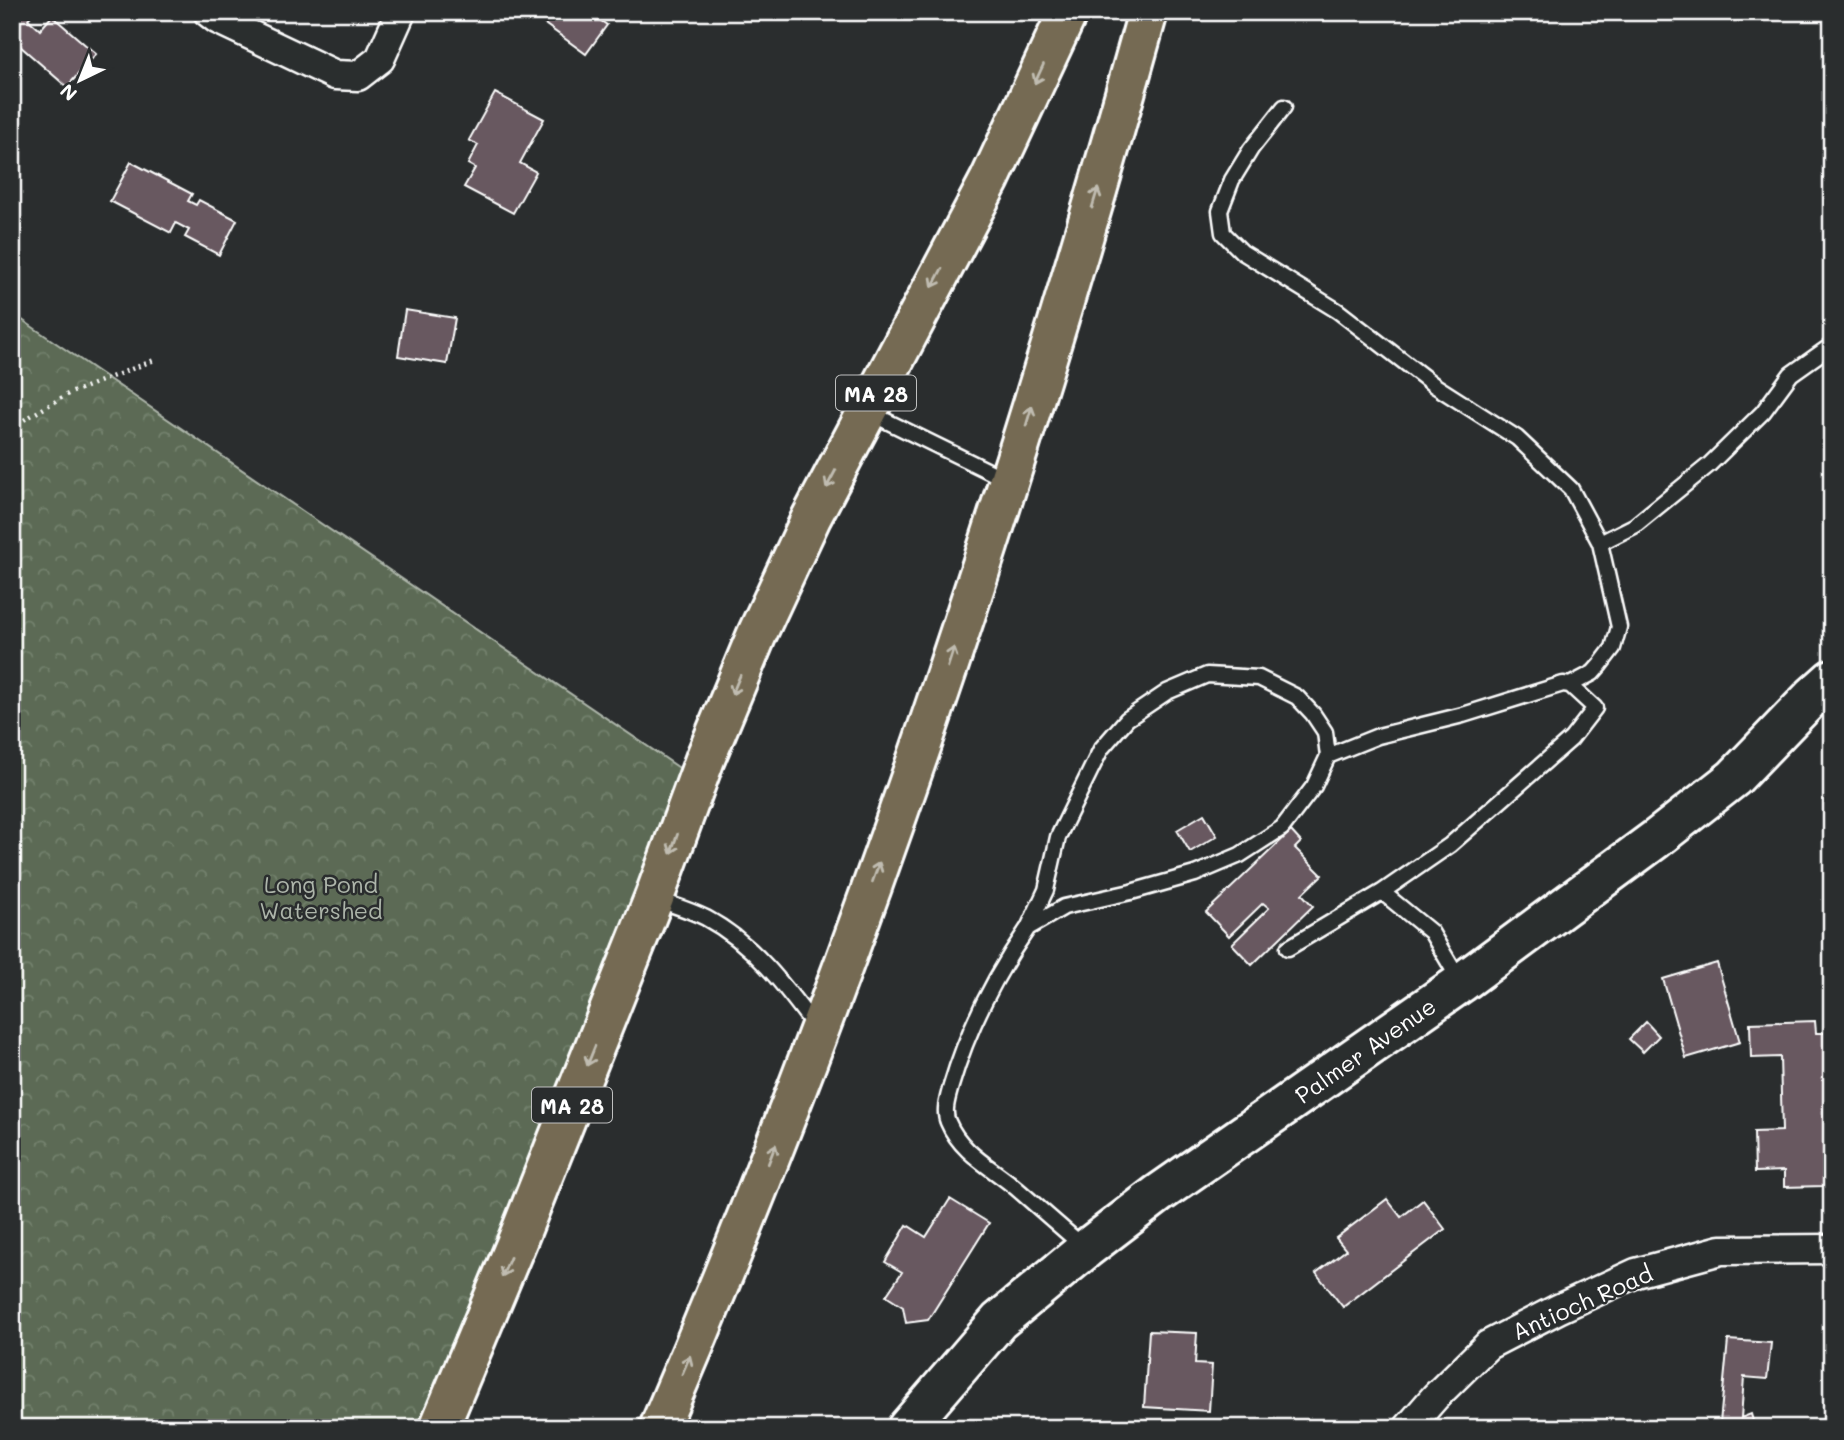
<svg xmlns="http://www.w3.org/2000/svg" width="1844" height="1440" viewBox="0 0 1844 1440" font-family="Mali,sans-serif">
<style>
.park{fill:url(#park-crowns);stroke:#adb5aa;stroke-width:2}
.building{fill:#685861;stroke:#fff;stroke-width:2}
.lines{fill:none;stroke-linecap:round;stroke-linejoin:round}
.lane-casing{stroke:#fff;stroke-width:19}
.street-casing{stroke:#fff;stroke-width:33}
.secondary-casing{stroke:#fff;stroke-width:44}
.highway-casing{stroke:#fff;stroke-width:44}
.path{stroke:#fff;stroke-width:4.5;stroke-dasharray:2 5;stroke-linecap:butt}
.lane{stroke:#2a2d2e;stroke-width:14}
.street{stroke:#2a2d2e;stroke-width:28}
.secondary{stroke:#2a2d2e;stroke-width:38}
.highway{stroke:#746b52;stroke-width:38}
.oneway{stroke:#c0bcb1}
.labels{text-anchor:middle;dominant-baseline:central;stroke-width:5;stroke-linejoin:round;paint-order:stroke}
.shield{fill:#2a2d2e;stroke:#bfc0c0;stroke-width:2}
.shield-label{font-size:21px;font-weight:bold;fill:#fff}
.park-label{font-size:23px;fill:#adb5aa;stroke:#2a2d2e}
.street-label{font-size:23px;fill:#fff;stroke:#2a2d2e}
</style>
<defs>
<pattern id="park-crowns" width="20" height="18" patternUnits="userSpaceOnUse" patternTransform="scale(1.75)"><rect width="20" height="18" fill="#5b6b54"/><path d="M2 6a3 3 0 1 1 6 0M12 15a3 3 0 1 1 6 0" fill="none" stroke="#74816e"/></pattern>
</defs>
<rect width="100%" height="100%" fill="#2a2d2e"/>
<filter id="ink" filterUnits="userSpaceOnUse"><feTurbulence type="fractalNoise" baseFrequency=".0143" numOctaves="2"/><feDisplacementMap in="SourceGraphic" scale="14" xChannelSelector="R" yChannelSelector="G"/><feConvolveMatrix kernelMatrix="1 2 1 2 8 2 1 2 1" color-interpolation-filters="sRGB"/></filter>
<g filter="url(#ink)">
<!-- park -->
<path class="park" d="M12 313 697 780 439 1428H12Z"/>
<!-- building -->
<path class="building" d="M12 12H34L28 19 40 30 52 16 96 54 67 87 12 39Z
M549 12H592L591 14 607 25 586 54 542 22Z
M495 93 544 119 520 163 536 172 513 213 464 187 475 168 468 164 478 145 469 140Z
M131 162 192 194 188 201 196 205 199 200 237 220 219 255 185 237 189 230 176 223 171 233 110 201Z
M405 310 455 318 447 364 398 356Z
M1204 814 1217 836 1190 852 1177 830Z
M1291 831 1301 842 1295 848 1322 875 1302 894 1313 906 1252 965 1232 944 1269 908 1263 903 1229 936 1206 912Z
M1717 963 1740 1042 1686 1058 1663 979Z
M1815 1021 1816 1033H1828L1829 1060H1832V1164L1824 1165V1186L1784 1187V1171L1755 1172 1754 1132 1782 1131 1780 1057 1751 1058 1750 1023Z
M1646 1022 1659 1036 1643 1052 1629 1039Z
M950 1199 989 1223 928 1320 906 1323 903 1307 886 1296 902 1272 885 1262 907 1225 926 1237Z
M1387 1199 1401 1217 1423 1200 1445 1229 1343 1307 1316 1273 1346 1250 1336 1238Z
M1149 1331 1197 1333 1195 1364 1212 1365 1209 1411 1144 1407Z
M1728 1340 1771 1343 1767 1379 1744 1377 1741 1418 1751 1414 1755 1428H1706L1720 1423Z
M1637 1419 1639 1428H1614L1613 1426Z"/>
<g class="lines">
<!-- lane casing -->
<g class="lane-casing">
<path id="lane" d="M1284 107 1251 149 1232 180 1220 211 1223 233 1242 252 1338 311 1434 385 1517 438 1571 489 1600 543 1619 627 1613 648 1600 665 1593 673 1570 685 1595 708 1571 739 1498 803 1450 845 1382 892 1431 932 1461 983
M868 412 1007 480
M1600 543 1634 526 1709 465 1763 412 1791 374 1832 345
M1328 756 1314 786 1282 828 1240 855 1195 874 1131 892 1064 907 1028 928 1046 890 1058 837 1101 749 1127 719 1167 692 1207 675 1259 678 1297 697 1313 714 1325 732 1328 756 1378 736 1463 715 1563 684 1570 685
M656 899C672 905 690 910 706 918 753 943 785 986 816 1028
M1028 928C994 977 968 1028 951 1086 948 1097 943 1111 948 1122 961 1153 991 1167 1016 1188 1039 1208 1062 1228 1085 1248
M1288 948 1382 892"/>
</g>
<!-- street casing -->
<g class="street-casing">
<path id="street" d="M208 12 217 19 335 75 358 76 380 59 401 12
M1408 1428 1435 1397 1488 1345 1558 1309 1636 1273 1721 1250 1832 1249"/>
</g>
<!-- secondary casing -->
<g class="secondary-casing">
<path id="secondary" d="M907 1428 999 1321 1086 1249 1158 1194 1461 983 1656 839 1734 778 1813 696 1832 679"/>
</g>
<!-- highway casing -->
<g class="highway-casing">
<path id="highway" d="M439 1428 518 1239 654 898 705 759 757 634 811 518 990 179 1068 12
M659 1428C857 969 1014 493 1148 12"/>
</g>
<!-- path -->
<path class="path" d="M12 427 68 394 157 359"/>
<!-- lane -->
<use href="#lane" class="lane"/>
<!-- street -->
<use href="#street" class="street"/>
<!-- secondary -->
<use href="#secondary" class="secondary"/>
<!-- highway -->
<use href="#highway" class="highway"/>
</g>
<!-- one-way arrows -->
<defs><path id="oneway-shaft" d="M-6 0H5M1.5-3L5.5 0L1.5 3" fill="none" stroke-width="1.6" stroke-linecap="round" stroke-linejoin="round" transform="scale(1.75)"/></defs>
<g class="oneway">
<use href="#oneway-shaft" transform="translate(1039 74) rotate(115)"/>
<use href="#oneway-shaft" transform="translate(1095 198) rotate(-73)"/>
<use href="#oneway-shaft" transform="translate(937 278) rotate(118)"/>
<use href="#oneway-shaft" transform="translate(1029 416) rotate(-73)"/>
<use href="#oneway-shaft" transform="translate(831 479) rotate(118)"/>
<use href="#oneway-shaft" transform="translate(951 657) rotate(-72)"/>
<use href="#oneway-shaft" transform="translate(736 685) rotate(113)"/>
<use href="#oneway-shaft" transform="translate(674 844) rotate(110)"/>
<use href="#oneway-shaft" transform="translate(876 872) rotate(-70)"/>
<use href="#oneway-shaft" transform="translate(591 1056) rotate(112)"/>
<use href="#oneway-shaft" transform="translate(772 1154) rotate(-69)"/>
<use href="#oneway-shaft" transform="translate(506 1267) rotate(113)"/>
<use href="#oneway-shaft" transform="translate(686 1365) rotate(-67)"/>
</g>
</g>
<g class="labels">
<!-- shield labels -->
<g class="shield">
<rect x="836" y="375.5" width="80" height="35" rx="5"/>
<rect x="532" y="1087.5" width="80" height="35" rx="5"/>
</g>
<g class="shield-label">
<text x="876" y="393">MA 28</text>
<text x="572" y="1105">MA 28</text>
</g>
<!-- park labels -->
<g class="park-label">
<text x="321" y="884">Long Pond<tspan x="321" dy="26">Watershed</tspan></text>
</g>
<!-- street labels -->
<g class="street-label">
<text transform="translate(1365 1050) rotate(-35)">Palmer Avenue</text>
<text transform="translate(1582 1302) rotate(-24)">Antioch Road</text>
</g>
</g>
<!-- margin -->
<rect width="1844" height="1440" fill="none" stroke="#2a2d2e" stroke-width="42"/>
<rect x="21" y="21" width="1802" height="1398" fill="none" stroke="#fff" stroke-width="2.5" filter="url(#ink)"/>
<!-- north arrow -->
<g transform="translate(80 80) rotate(223)" stroke="#2a2d2e" stroke-width="5" paint-order="stroke">
<path d="M0-5L12 26L0 18L-12 26Z" fill="#ffffff"/>
<text y="-10" font-size="19" font-weight="bold" text-anchor="middle" fill="#ffffff">N</text>
</g>
</svg>
